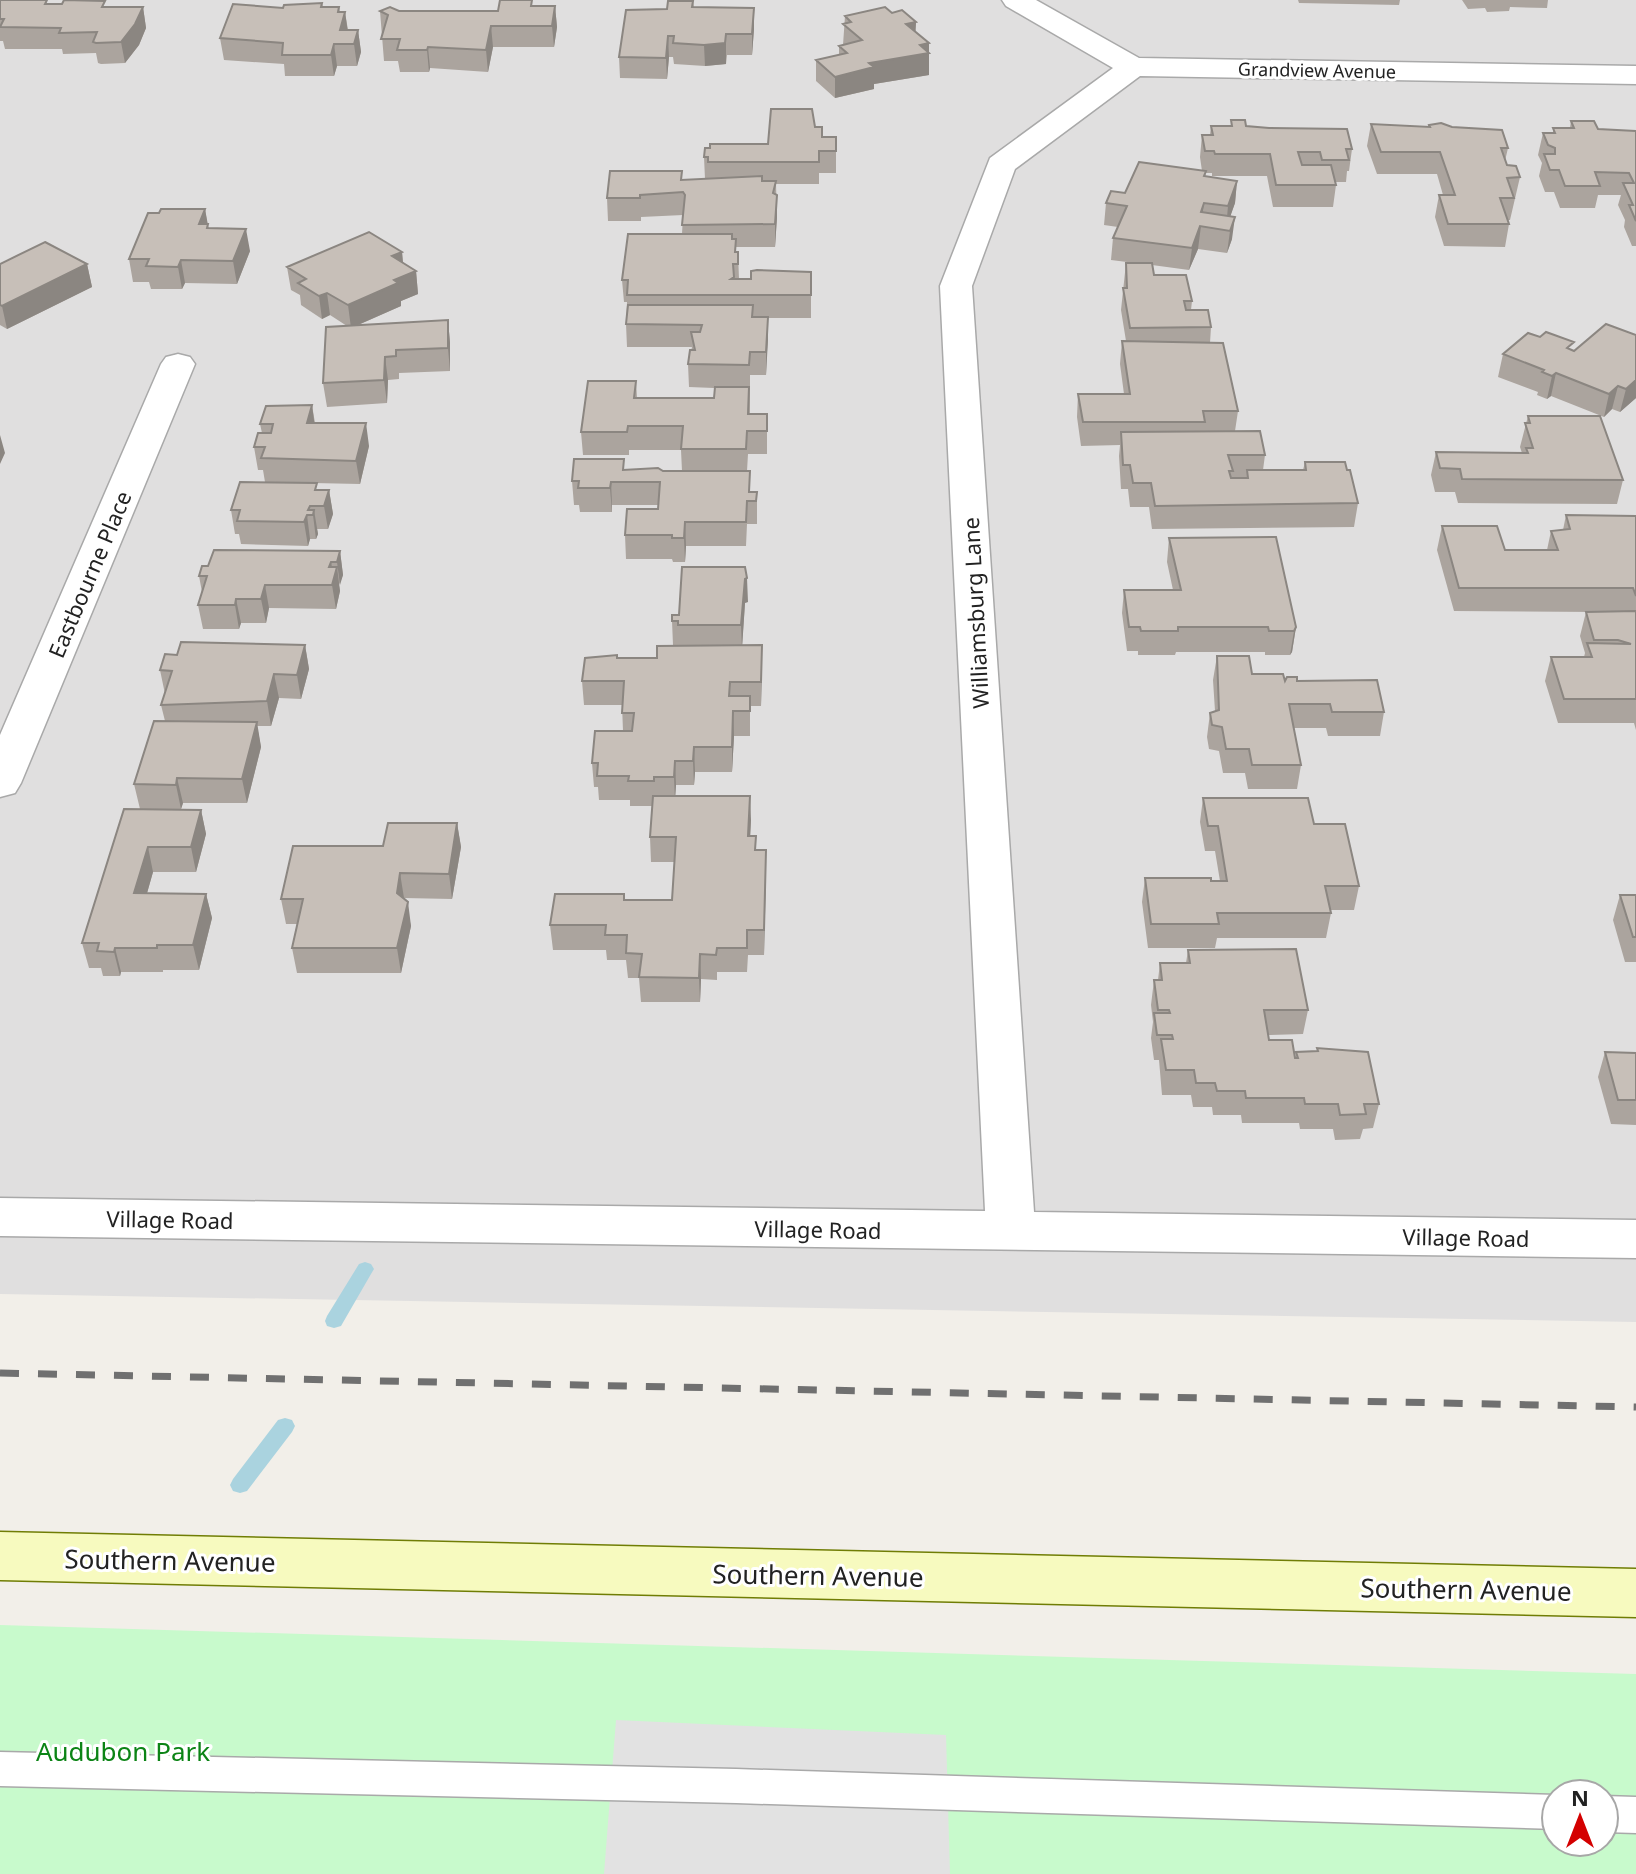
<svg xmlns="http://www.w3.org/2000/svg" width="1636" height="1874" viewBox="0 0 1636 1874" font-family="'Noto Sans',sans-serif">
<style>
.residential{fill:#e0dfdf}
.park{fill:#c8facc;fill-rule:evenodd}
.parking{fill:#e2e2e2}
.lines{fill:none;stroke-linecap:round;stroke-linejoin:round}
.stream{fill:#aad3df;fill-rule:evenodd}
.lane-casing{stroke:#a9a9a9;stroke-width:3}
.street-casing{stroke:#a9a9a9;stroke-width:3}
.secondary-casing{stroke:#707d05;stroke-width:3}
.lane{fill:#fff;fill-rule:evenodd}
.street{fill:#fff;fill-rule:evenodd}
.secondary{fill:#f7fabf;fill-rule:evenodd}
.rail{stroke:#707070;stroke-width:7;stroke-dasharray:19 19;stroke-linecap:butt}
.wall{fill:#aba49e}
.shaded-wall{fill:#8b8681}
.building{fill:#c7bfb8;stroke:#8b8681;stroke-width:2}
.labels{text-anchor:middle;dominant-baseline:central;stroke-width:6;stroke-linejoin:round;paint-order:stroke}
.far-street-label{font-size:18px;fill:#222;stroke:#fff}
.street-label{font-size:22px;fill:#222;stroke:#fff}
.near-street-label{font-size:26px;fill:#222;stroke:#fff}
.near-park-label{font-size:26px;fill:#0c8416;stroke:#fff}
</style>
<rect width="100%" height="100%" fill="#f2efe9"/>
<!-- residential -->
<path class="residential" d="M0 0H1636V1322L0 1294Z"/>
<!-- park -->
<path class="park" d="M0 1625 1636 1674V1874H0ZM1556 1794H1604V1842H1556Z"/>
<!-- parking -->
<path class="parking" d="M616 1720 946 1735 950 1874H604Z"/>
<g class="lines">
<!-- stream -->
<path class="stream" d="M365 1262 371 1264 374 1269 371 1274 341 1326 334 1328 327 1326 325 1321 327 1316 359 1264Z
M285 1418 292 1420 295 1426 292 1432 247 1491 240 1493 233 1491 230 1485 233 1479 278 1420Z"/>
<!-- lane casing -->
<g class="lane-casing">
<path id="lane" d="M0 1752 736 1769 1556 1795V1829L736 1803 0 1786Z
M1604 1796 1636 1797V1833L1604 1832Z"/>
</g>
<!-- street casing -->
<g class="street-casing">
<path id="street" d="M1002 0H1036L1139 58 1636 66V84L1140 76 1015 169 972 286 1034 1212 1636 1220V1258L0 1236V1198L985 1211 940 286 990 158 1113 68 1006 6Z
M178 354 190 357 195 364 21 783 15 793 0 797V735L161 364 166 357Z"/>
</g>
<!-- secondary casing -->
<g class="secondary-casing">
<path id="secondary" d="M0 1532 1636 1569V1617L0 1580Z"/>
</g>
<!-- lane -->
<use href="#lane" class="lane"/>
<!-- street -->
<use href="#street" class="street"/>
<!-- secondary -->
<use href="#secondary" class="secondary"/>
<!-- rail -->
<path class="rail" d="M0 1373 1636 1407"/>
</g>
<!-- wall -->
<path class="wall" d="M0 0 62 4 64 0H81L106 7H143L146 28 139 45 125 63 101 64 98 63 96 53 63 54 62 49H5L3 41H0Z
M532 0V6H555L557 27 554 47H493L488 72 430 68 429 72H400L398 61H384L380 11H498Z
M1298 0H1400L1399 5 1299 3Z
M1462 0H1548L1547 8 1510 7 1509 11 1487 12 1485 8 1468 9Z
M693 1 694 7 754 8V29L752 55H727L726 64 705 66 674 64 673 57H669L667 79 620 78 619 57 667 9Z
M322 3 323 7 340 12H345L348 30H358L361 52 357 66H337L334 76H285L284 64 224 60 220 38 283 8Z
M892 13 916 22 915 32 929 53V75L874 84V89L835 98 816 81V60L839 55V46L843 45 845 16Z
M1231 120 1246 126 1352 149 1349 171H1347L1346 182H1335L1336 185 1333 207H1273L1267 176H1212V173H1206L1205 177 1237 181 1235 203 1230 216 1232 239 1227 253 1198 249 1189 270 1152 265 1154 275 1192 301 1191 310 1211 327 1210 343 1238 411 1235 431 1265 455 1263 470H1303L1305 462 1358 503 1354 527 1152 529 1149 507H1130L1128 489H1121L1119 456 1120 445 1081 446 1077 417 1078 394H1124L1120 364 1122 341H1126L1121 310 1126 263H1135L1111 260 1113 238 1118 227 1104 225 1106 203 1202 171 1200 157 1202 135H1210L1211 126H1231Z
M1571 121 1598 129 1636 131V246H1632L1624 227 1625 220 1618 205 1621 195H1598L1595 208H1560L1554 192H1545L1539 176 1542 163 1538 155 1543 133H1553V128H1570Z
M1371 124 1429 127V125L1508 148 1505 161 1507 165 1520 177 1510 220H1508L1509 224 1505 247 1444 246 1435 217 1439 195H1443L1437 174H1377L1367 146Z
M815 127 822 137H836V173H819V184H776L777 217 775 247H736V252H738L739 279H751L811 272V318H768L766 375H750V414H767V454H748L747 471 750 492H757V524H747L746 546H686L685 562H673L672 559H626L625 535 658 509 659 505H612V512H580L579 505H574L572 481 624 470 682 471 681 450H629V455H583L581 432 636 381 637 398H714V388L689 387 688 364 692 347H627L626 324 627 302H624L622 280 682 234 683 215 641 217V221H608L607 198 682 180 705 179 704 157 768 144Z
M205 209 208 228 250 251 237 284 185 283 182 289H151L149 282H133L129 259Z
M402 252 403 263 416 271 418 294 401 301V306L358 325 448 320 450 343V371L399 373V379L388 380 387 403 327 407 323 383 347 326 330 315 322 319 301 305 300 295 291 290 287 267Z
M0 264H87L92 287 7 329 0 325Z
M1636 335V398L1620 412 1612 409 1604 417 1551 396 1547 399 1537 395 1538 392 1498 377 1503 354 1574 351Z
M312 405 315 423 369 446 360 484 265 482 263 470H258L254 447 262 433 260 424Z
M1528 416 1623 480 1617 504 1458 503 1455 492H1435L1431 475 1436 452 1522 453 1520 447Z
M318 490H329L333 514 328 529H317L318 534 316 539H310L308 546 241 544 239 534H235L231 510Z
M1566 515 1636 516V730L1634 723H1558L1545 681 1551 657H1584L1585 653 1580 636 1586 612H1598L1454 611 1437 550 1442 526 1505 550H1547L1551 531 1563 530Z
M1169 538 1296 627 1292 652 1290 655H1265V652H1176L1175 655H1138V651H1127L1122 613 1124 590H1173L1167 562Z
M340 551 343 575 339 585 340 591 336 609 269 608 266 623H241L239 629H203L198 605 202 592 199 576 208 566Z
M748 602 745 603 742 645H762L761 706H750V736H734L732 772H695L694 785H676L675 796 751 820 750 836H756V850H766L764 955H748L747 972H717V980L701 979 700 1002H641L639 978H628L626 960H607L606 950H553L550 925 625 900H672L675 862H651L650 837 652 806H630V800H599L598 787H594L592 763 623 731 622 705H584L582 681 618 658H657L673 645 672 621 679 615Z
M305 645 309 669 301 699 279 698 271 726H257L261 747 247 803H183L181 809H140L134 784 165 721 161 705 165 694 160 670 177 655Z
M1217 656 1252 674 1285 681 1384 712 1380 736H1328L1326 728H1294L1301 765 1297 789H1248L1245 773H1223L1219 751 1209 749 1207 737 1210 713 1215 711 1213 680Z
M1203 798 1314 824 1359 886 1354 910H1330L1331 913 1326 938H1217L1215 948H1148L1142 902 1145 878 1220 881 1215 851H1205L1200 822Z
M124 809 201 810 206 834 196 872H153L147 893 206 894 212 918 199 970H163V972H121L120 976H103L101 968H89L82 943Z
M457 823 461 847 452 899 404 898 411 926 401 973H297L292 948 297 924H286L281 899 383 846Z
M1620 895H1636V962H1625L1613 920Z
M1188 950 1308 1010 1303 1034 1268 1035 1269 1040 1295 1058 1296 1052 1317 1051V1048L1379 1104 1373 1128 1363 1129 1360 1139 1335 1140 1333 1129H1300L1299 1123H1242L1241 1115H1213L1212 1107H1193L1191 1095H1162L1159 1060H1154L1151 1038 1153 1022 1151 1005 1154 980H1158L1160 963H1186Z
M1605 1052 1636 1053V1125L1611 1124 1598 1077Z"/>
<!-- shaded-wall -->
<path class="shaded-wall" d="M555 6 557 27 554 47 552 26Z
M143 7 146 28 139 45 125 63 121 42Z
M339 7 341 25 345 12 348 33 342 44 338 12Z
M754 8V29L752 55V34Z
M916 22 915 43 906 24Z
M491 26 493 47 488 72 486 50Z
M358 30 361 52 357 66 354 44Z
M726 34V64L705 66 704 45Z
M668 36 669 57 667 79 666 58Z
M929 43V75L874 84V89L835 98V77L869 63 920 45Z
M334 44 337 66 334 76 331 55Z
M428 47 430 68 429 72 427 50Z
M1237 181 1235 203 1226 229 1228 206Z
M777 195V217L775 247V224Z
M1204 203 1198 249 1189 270 1192 248 1201 212Z
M205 209 212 247 199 224Z
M1235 217 1232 239 1227 253 1230 231Z
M246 229 250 251 237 284 233 261Z
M402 252 404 275 392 256Z
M181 260 185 283 182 289 178 267Z
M87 264 92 287 7 329 2 306Z
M416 271 418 294 401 301V306L351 328 348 305 394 280Z
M327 293 330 315 322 319 319 296Z
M768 317V340L766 375V352Z
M448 320 450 343V371L448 348Z
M385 357 388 380 387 403 384 380Z
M1556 373 1551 396 1547 399 1552 376Z
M1636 380V398L1620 412 1626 389Z
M1618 386 1612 409 1604 417 1609 394Z
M312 405 315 428 307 423Z
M366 423 369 446 360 484 356 461Z
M0 435 5 453 0 464Z
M611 482 612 505V512L610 488Z
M329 490 333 514 328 529 324 506Z
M314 510 318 534 316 539 313 515Z
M307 515 310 539 308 546 304 522Z
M685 522 686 546 685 562 684 538Z
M340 551 343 575 340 585 337 562Z
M331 562 334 578 337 567 340 591 336 609 329 567Z
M747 578 748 602 745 603 742 649 741 625 745 579Z
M265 585 269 608 266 623 261 599Z
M236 599 241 623 239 629 235 605Z
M1296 627 1292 652 1290 655 1294 631Z
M305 645 309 669 301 699 297 675Z
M762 645V669L761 706V682Z
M274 674 279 698 271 726 267 701Z
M733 711 734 736 732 772V747Z
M257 722 261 747 247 803 242 779Z
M694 747 695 772 694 785 693 761Z
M675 761 676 785 675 801 674 777Z
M177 778 183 803 181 809 176 785Z
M750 796 751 820 749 860 748 836Z
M201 810 206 834 196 872 191 847Z
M457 823 461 847 452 899 449 874Z
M148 847 153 872 140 918 134 893Z
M766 850V875L764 955V930Z
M400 873 404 898 397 893Z
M206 894 212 918 199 970 193 945Z
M408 902 411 926 401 973 397 948Z
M115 948 121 972 120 976 114 952Z
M700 954 701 979 700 1002 699 978Z"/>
<!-- building -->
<path class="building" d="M0 0H47L45 4H62L64 0 105 1 102 7H143L135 24 121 42 96 43 93 42 97 32 59 33 61 28 0 27 4 19H0Z
M500 0H532L531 6H555L552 26H491L486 50 428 47 427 50H397L400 39H381L388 15 380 11 390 7 399 11H498Z
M668 1H693L692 7 754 8 752 34H726L725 43 704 45 673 43 674 36H668L666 58 619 57 626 10 667 9Z
M322 3 321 7H339L338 12H345L340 30H358L354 44H334L331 55H282L283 43 220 38 233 4 283 8 284 5Z
M885 7 892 13 902 10 916 22 906 24 929 43 920 45 929 53 869 63 874 67 835 77 816 60 847 53 839 46 862 40 843 24 851 22 845 16Z
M771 109H812L815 127H822V137H836V151H819V162H708V157H704L705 148H710V144H768Z
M1231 120H1245L1246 126 1269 128 1347 129 1352 149H1346L1349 160H1322L1320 152H1298L1302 165H1331L1336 185H1276L1270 154H1215L1214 151H1205L1202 135H1213L1211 126H1232Z
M1571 121H1594L1598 129 1636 131V221L1629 205H1633L1623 183H1634L1629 173 1595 172 1600 186H1565L1559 170H1550L1544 154H1555V148L1548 145 1543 133H1555L1553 128H1574Z
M1441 123 1452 127 1502 130 1508 148H1501L1507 165 1516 166 1520 177 1507 178 1514 198H1500L1509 224H1448L1439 195H1455L1440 152H1381L1371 124 1430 127 1429 125Z
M1139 162 1206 171 1204 176 1237 181 1228 206 1204 203 1201 212 1235 217 1230 231 1200 226 1192 248 1113 238 1127 206 1106 203 1111 191 1125 193Z
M610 171H682L681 180 762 176V181H776L773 193 777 195 775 224 682 225 685 195 683 192 640 195V198H607Z
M161 209H205L199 224H208L207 228 246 229 233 261 181 260 178 267 146 266 149 259H129L148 213H159Z
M369 232 402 252 392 256 416 271 394 280 398 283 348 305 327 293 319 296 298 283 306 279 287 267Z
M628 234H732V239H736L735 252H738V264H733L734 277 731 279H751V271L757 270 811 272V295H627L628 280H622Z
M45 242 87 264 2 306 0 305V264Z
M1126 263H1152L1154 275H1186L1192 301H1184L1186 310H1208L1211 327 1130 328 1123 288H1127Z
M628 305H753L752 317H768L766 352H750L749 365 688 364 690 350H695L691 332H700L702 325 626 324Z
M448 320V348L396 350V356L385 357 384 380 323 383 326 327Z
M1606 324 1636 335V380L1626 389 1618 386 1609 394 1556 373 1552 376 1542 372 1544 370 1503 354 1528 333 1540 337 1546 332 1574 342 1567 348 1574 351Z
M1122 341 1223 343 1238 411H1203L1205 422H1083L1078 394H1130Z
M588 381H636L634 398H714L715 387H749L748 414H767V431H747L746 449H681L683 426H628L627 432H581Z
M312 405 307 423H366L356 461 261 458 265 447H254L258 433H271L273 424H260L266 406Z
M1528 416H1600L1623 480 1462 479 1460 469 1440 468 1436 452 1528 453 1526 448H1533L1525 423H1530Z
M1260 431 1265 455H1228L1233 471H1229L1231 478H1248L1247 470H1306L1305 462H1345L1347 470H1350L1358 503 1155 506 1151 483H1133L1130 465H1123L1121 432Z
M574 459H624L623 470 658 468 663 471H750L749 492H757L756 501H747L746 522H685L684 538H672V535H625L627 509H658L660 482H611L610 488H578L579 481H572Z
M240 482 317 483 315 490H329L324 506H310L308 510H314L313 515H307L304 522 237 521 240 510H231Z
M1566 515 1636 516V596L1633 588H1459L1442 526H1497L1505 550H1558L1551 531 1570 529Z
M1276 537 1296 627 1294 631H1269L1268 627H1178V631H1141L1140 627H1129L1124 590H1181L1169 538Z
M214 550 340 551 337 562H331L329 567H337L332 585H265L261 599H236L235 605H198L207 576H199L202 566H208Z
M682 567H745L747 578 745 579 741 625H678V621H672V615H679Z
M1636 611V699H1564L1551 657H1592L1587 643 1631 644 1618 640H1594L1586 612Z
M181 642 305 645 297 675 274 674 267 701 161 705 172 671 160 670 165 654 177 655Z
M762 645 761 682H730L729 696H750V711H733L732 747H694L693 761H675L674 777H654V781H628L629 776H597L598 763H592L595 731H632L634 713H622L624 681H582L585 658 617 655V658H657V646Z
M1217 656H1249L1252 674H1283L1285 681 1287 677H1297V681L1377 680 1384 712H1332L1330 704H1289L1301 765H1252L1249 749H1226L1222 727 1212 725 1210 713 1219 710Z
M154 721 257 722 242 779 177 778 176 785 134 784Z
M653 796H750L748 836H756L755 850H766L764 930H747V948H717L716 955 700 954 699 978 639 977 642 954 626 953 627 935H605L606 925H550L555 894H624V900H672L676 837H650Z
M1203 798H1308L1314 824H1345L1359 886H1325L1331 913H1217L1219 924H1151L1145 878H1211V881H1227L1218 826H1208Z
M124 809 201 810 191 847H148L134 893 206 894 193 945H157V948H115L114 952 97 951 99 943H82Z
M388 823H457L449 874 400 873 397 893 408 902 397 948H292L303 899H281L293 846H383Z
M1620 895H1636V937H1633Z
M1296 949 1308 1010H1264L1269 1040H1292L1295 1058H1298L1296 1052 1318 1051 1317 1048 1368 1052 1379 1104H1364L1366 1114 1340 1115 1338 1104H1305L1304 1098H1246L1245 1091H1217L1215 1083H1196L1194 1070H1166L1161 1039H1173L1172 1035H1157L1154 1013H1170L1169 1010H1158L1154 980H1162L1160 963H1190L1188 950Z
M1605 1052 1636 1053V1100H1618Z"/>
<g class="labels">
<!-- far-street labels -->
<g class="far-street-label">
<text transform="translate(1317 70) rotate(1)">Grandview Avenue</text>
</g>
<!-- street labels -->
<g class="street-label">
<text transform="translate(89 574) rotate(-67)">Eastbourne Place</text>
<text transform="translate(975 613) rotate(-93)">Williamsburg Lane</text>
<text transform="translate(170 1219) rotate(1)">Village Road</text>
<text transform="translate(818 1229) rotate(1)">Village Road</text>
<text transform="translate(1466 1237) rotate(1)">Village Road</text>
</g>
<!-- near-street labels -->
<g class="near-street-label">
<text transform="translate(170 1560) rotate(1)">Southern Avenue</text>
<text transform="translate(818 1575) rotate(1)">Southern Avenue</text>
<text transform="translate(1466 1589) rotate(1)">Southern Avenue</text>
</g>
<!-- near-park labels -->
<g class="near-park-label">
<text x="123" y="1751">Audubon Park</text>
</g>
</g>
<!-- north arrow -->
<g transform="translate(1580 1818)"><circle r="38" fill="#ffffff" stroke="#a7a7a7" stroke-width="2"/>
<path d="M0-6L14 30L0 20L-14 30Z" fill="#d40000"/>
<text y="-12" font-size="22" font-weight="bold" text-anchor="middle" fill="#222222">N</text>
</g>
</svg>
